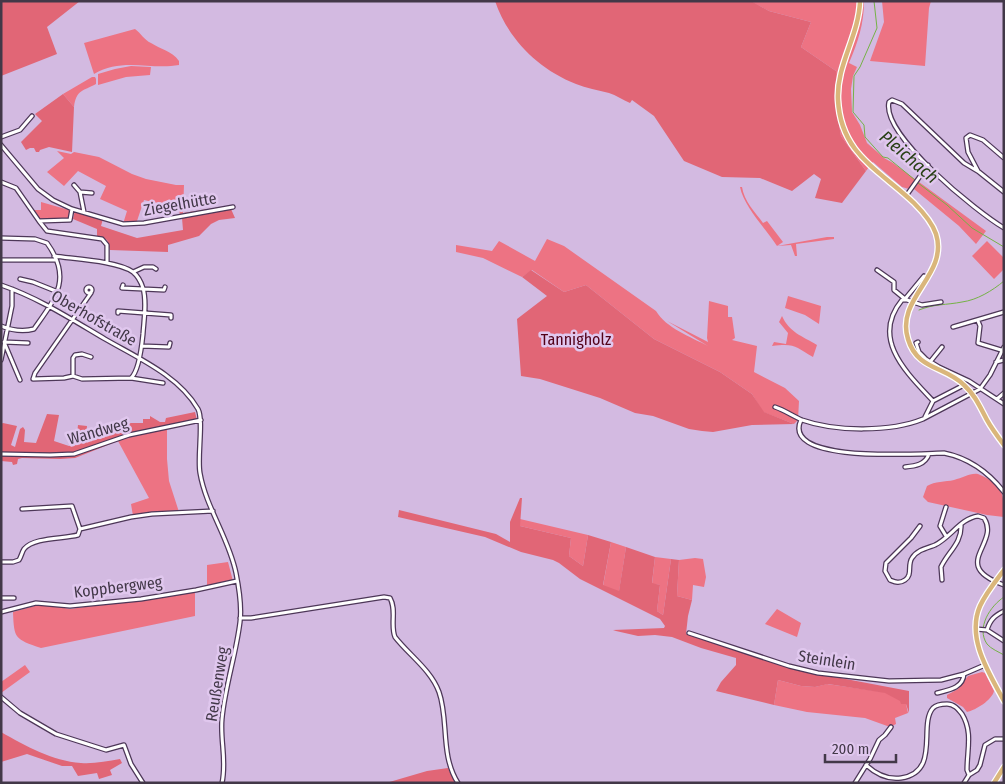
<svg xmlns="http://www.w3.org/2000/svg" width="1005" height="784" viewBox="0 0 1005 784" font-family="'Fira Sans Condensed',sans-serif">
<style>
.green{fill:#ed7383}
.forest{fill:#e16676}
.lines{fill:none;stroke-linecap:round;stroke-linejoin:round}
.stream{stroke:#75b246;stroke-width:1}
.minor-casing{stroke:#4d3758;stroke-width:5.5}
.major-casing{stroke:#fff;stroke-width:7}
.minor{stroke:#fff;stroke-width:3}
.major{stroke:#dab67b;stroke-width:4.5}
.labels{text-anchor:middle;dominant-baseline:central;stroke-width:5;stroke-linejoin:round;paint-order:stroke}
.street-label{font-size:16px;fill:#423848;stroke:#e0c7ee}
.park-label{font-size:16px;fill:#520118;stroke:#e0c7ee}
.water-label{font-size:18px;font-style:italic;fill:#273f14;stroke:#e0c7ee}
</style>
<rect width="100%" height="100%" fill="#d3bae1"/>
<!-- green -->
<path class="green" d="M750 1H864C864 24 858 42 849 63L857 67 853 76 851 89 852 112 860 125 867 143 884 158 893 163 916 180 909 189 902 187 873 162 866 171 841 136 836 108V71L801 47 811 22 769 11Z
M882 1H931L929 8 925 66 870 61 884 22Z
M135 29C141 33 144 40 151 43 160 49 172 51 179 61V65C150 70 122 57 94 74L84 43Z
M131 66 151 67 150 75 126 77 98 85V74L115 69Z
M92 77H95L96 79V84C83 91 76 90 74 107L63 94Z
M57 151 71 154 74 152 99 157 132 174 146 179 176 185H184L183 213 233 205V206L180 216 179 208 144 200 136 224H123L127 211 100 199 106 186 78 171 64 186 47 172 64 158Z
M919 182 986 231 976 244 959 226 914 189Z
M740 187H742C744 201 755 212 763 223L767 221 783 242 777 246 827 237H834V239L796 244 797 256H795L791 245 777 246C766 229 744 207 740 187Z
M41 202 69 210 70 216 68 218 39 219 32 210H41Z
M547 239 564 246 656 311C666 328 691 337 708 346L667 321 708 342 707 338 709 301 728 306V317H732L735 338 732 340 757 346 754 372 785 388 799 401 798 420 794 424 763 412 752 394 720 372 654 339 586 285 564 292 532 270 522 277 483 258 456 252V245L492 251 499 241 535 261Z
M987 241 1004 258V269L994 279 972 256Z
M788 296 821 306 819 324 805 315 785 308Z
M782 316C789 332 802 336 817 345L813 357C795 347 796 343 772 346L774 342 786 344 788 333 779 322Z
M167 428V459L169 481 179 512 133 516 131 504 149 498 118 441Z
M978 474C1003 485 1004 492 1004 517L987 515 928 502 923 497 927 486C935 481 945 482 954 480 963 478 969 473 978 474Z
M520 519 588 535 583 566 569 556 571 538 520 526Z
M611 542 626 547 619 592 603 586Z
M655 557 671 559 663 615 657 611 660 585 652 584Z
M695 558 703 559 706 577 704 587 693 585 692 600 677 596 679 560Z
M228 562 233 581 207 587V565Z
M195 592V616L41 648C15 639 14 639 13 612L42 604 70 609Z
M777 609 801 623 797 637 765 624Z
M25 665 30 672 1 693V682Z
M982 672 985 673 994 691C992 700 976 710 967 712L963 707 947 698V695L958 689 968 676Z
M778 680 801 686 815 687 827 684 890 693 906 704 908 713 895 718 896 724 890 727 865 718 807 712 774 705Z"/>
<!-- forest -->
<path class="forest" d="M1 1H80L47 27 57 54 1 76Z
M495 1H751L769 11 811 22 801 47 836 71V108L841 136 866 171 842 203 815 198 821 179 814 174 792 191 760 178 722 177 684 161 654 116 632 100 630 103C623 100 616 95 609 93 598 90 586 88 576 84 538 69 508 39 495 1Z
M63 94 74 107 72 152 49 147 40 150 39 152H36L34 148H30L26 150 21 142 42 121 35 114Z
M231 209 235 218 219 220 211 224 199 236 168 245V252L110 250 107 240 97 236V229L73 219 75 210 103 219 101 226 137 238 183 230 182 218Z
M531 270 564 292 586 285 654 339 720 372 752 394 764 412 794 424 752 425 713 432 702 431 689 429 653 416 635 413 600 398 540 379 521 376 517 319 547 296 522 277Z
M195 412 197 420 118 441 75 458 60 459 22 458 18 459 17 464 13 465 12 462 1 461V424L3 423 17 426 11 445 15 447 20 429 23 427 25 430 24 442 36 443 47 414 59 415 54 441 69 446 76 443 78 425 87 426 86 437 97 434 98 438 100 439 107 436 106 426 111 425V429L119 433 124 431 125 425 131 423H143V419H150V416L160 422H165L166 418Z
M520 498H522L520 526 571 538 569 556 583 566 588 535 611 542 603 585 619 591 626 547 655 557 652 583 660 585 657 611 663 615 671 559 679 560 677 596 692 600 688 616 686 634 809 672 909 691V713L906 704H901L900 701 885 693 828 684 815 687 801 686 778 680 774 705 716 691 721 682 736 665V658L701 648 672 637 655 635 638 636 616 631 613 630 664 628 665 626 660 619 580 579 559 563 553 560 521 552 485 537 398 517 399 510 496 534 510 542V522Z
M1 732C26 746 52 761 81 763 94 764 107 761 120 759L122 763 110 770 112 775 99 779 97 773 78 776 72 766H62L27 754 1 762Z
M448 768 455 783H386L427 771Z"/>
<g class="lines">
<!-- stream -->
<path class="stream" d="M874 1 877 28 860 67 854 76 853 112 864 125 865 137 883 157 888 158 915 180
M918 183 947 205 972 228 1004 247
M919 310C933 304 947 305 962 302 977 300 992 291 1004 281
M996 401 1004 406
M1004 597C990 606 976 628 987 644 991 649 999 652 1004 655"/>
<!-- minor casing -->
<g class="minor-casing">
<path id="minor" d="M1 137 20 130 32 116
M1 145 38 189 53 200 72 209 123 224 144 223 233 207
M978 171 968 152 966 138 970 135 983 140 1004 158
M1 182 16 188 39 221
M74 185 80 192
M1004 192 979 172 964 163 902 104 892 100 889 102C881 135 977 212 1004 228
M906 196 928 165
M72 209 70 220 39 221 47 231 102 239 107 245V263
M84 212 80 192 92 193
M1 238 35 239 47 243C73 279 55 299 34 329 23 332 11 330 1 326
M54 256C74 259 118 261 133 272 138 276 141 282 143 288 147 302 144 319 143 334 142 344 139 371 131 378L82 379 73 376 64 378 33 379 35 373 91 293
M1 260H56
M877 270 894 282V290L905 299 924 276
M133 272 144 267H153L156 269
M20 279 33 282 58 292
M1 285C39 298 71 319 105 339 138 358 179 376 198 409 204 420 197 457 200 473 206 508 229 538 236 573 239 588 242 607 240 622 236 655 225 686 222 719 220 741 227 760 222 783
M123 285 122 288 164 290 165 287
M86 290a3 3 0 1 1 6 0a3 3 0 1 1-6 0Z
M118 313V311L171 315V318
M978 321 980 326 978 343 1001 350
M953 327 1004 312
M918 342 916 343 919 352 926 359 939 367 969 381 1004 404
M142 346 169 347 170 343
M1 360 12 306V289
M930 362 942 347
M996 362 1004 360
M73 376V358L75 355 82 354 91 357
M131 378 163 383
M20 380 4 342 28 343
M997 399 1004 393
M933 401C907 373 870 339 902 300H907L922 305 941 302
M775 407C784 410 793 416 802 420 836 432 891 432 923 419L980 389 990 375 1004 347
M925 417 933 401 964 385
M801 420C780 465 925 453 944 453 969 458 989 473 1004 492
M1 454 50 455 74 454 129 435 201 420
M905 467C915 466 925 465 929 454
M22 509 72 506 80 529
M920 526 911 538 886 563 885 571 890 580C895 582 899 584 905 580 913 575 907 565 912 558 917 550 927 548 935 545 950 538 961 518 978 516L984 518C1001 544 948 565 1004 585
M946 536 940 526 946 507
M1 562H13L19 560C21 557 22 552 24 549 34 537 63 539 78 535L80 529 131 517 152 514 213 511
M942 580 941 567C948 552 962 543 961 525
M1 598H14
M1 612 36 603 70 606 141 599 196 590 237 581
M240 618H251L384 597 390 598C397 610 390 625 395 637 409 655 431 670 439 692 449 720 440 755 458 783
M976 629 987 630 1004 641
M987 630C990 620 994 616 1004 611
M689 633 789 666 818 673 871 679 889 681 941 680 964 674 985 665
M937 693C949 690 963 688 964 674
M1 697 20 713 56 734 106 750 124 745 131 764 143 783
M866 765C876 774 887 780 901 778 941 772 918 725 933 708 936 705 943 704 947 704 954 704 958 709 962 714 973 732 967 750 967 770L969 775
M855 783 870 759 879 740 885 735 891 727
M964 783 969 775 977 770 980 765 985 745 995 739H1004"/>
</g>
<!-- major casing -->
<g class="major-casing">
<path id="major" d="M860 1C859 36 836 65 838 100 841 155 880 170 914 203 923 212 932 222 936 234 949 275 895 298 908 339 917 370 945 366 964 385 975 395 980 407 987 420 992 429 998 437 1004 445
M1004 570C995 582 986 593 980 606 966 638 989 673 1004 701
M994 783 1004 767"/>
</g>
<!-- minor -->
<use href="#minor" class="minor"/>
<!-- major -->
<use href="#major" class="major"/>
</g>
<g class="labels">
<!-- street labels -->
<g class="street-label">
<text transform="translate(180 204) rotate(-10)">Ziegelhütte</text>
<text transform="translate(94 318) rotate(30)">Oberhofstraße</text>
<text transform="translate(98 431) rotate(-16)">Wandweg</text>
<text transform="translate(118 587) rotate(-7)">Koppbergweg</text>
<text transform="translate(827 660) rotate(9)">Steinlein</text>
<text transform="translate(217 684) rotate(-81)">Reußenweg</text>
</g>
<!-- park labels -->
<g class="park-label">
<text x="576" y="339">Tannigholz</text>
</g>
<!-- water labels -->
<g class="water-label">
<text transform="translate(909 157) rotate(40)">Pleichach</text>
</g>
</g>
<!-- border -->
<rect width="1005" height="784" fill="none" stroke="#423848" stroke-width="5"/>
<!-- scale -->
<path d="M825 754v8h71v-8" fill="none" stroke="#423848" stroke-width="2.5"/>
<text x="832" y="754" font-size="15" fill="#423848" stroke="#e0c7ee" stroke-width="4" paint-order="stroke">200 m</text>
</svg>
